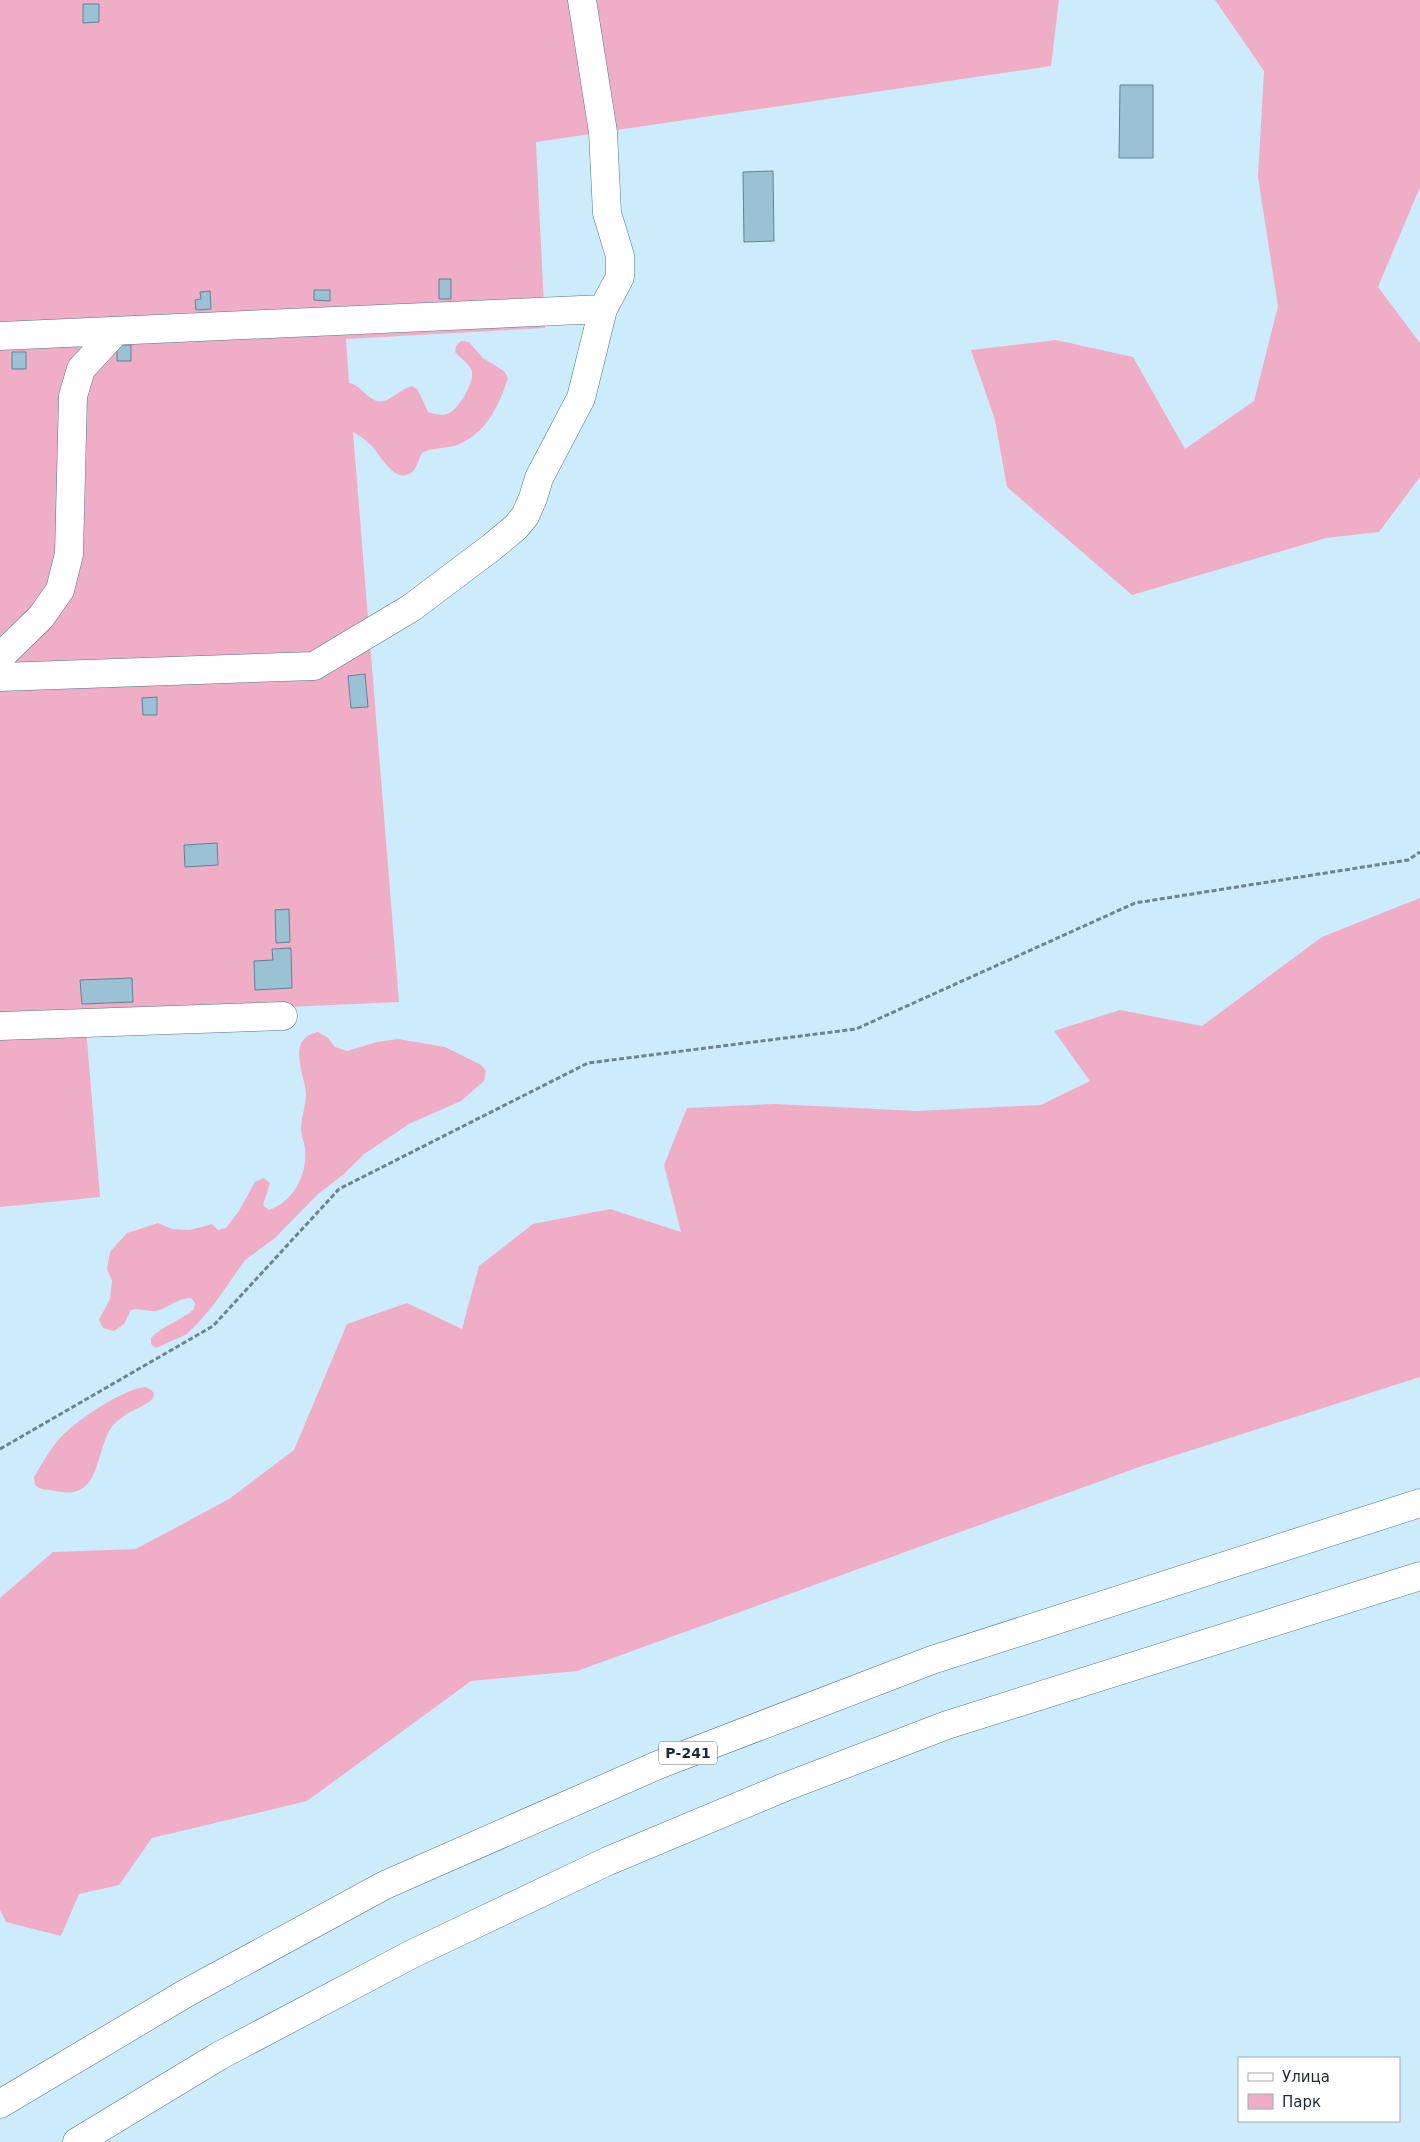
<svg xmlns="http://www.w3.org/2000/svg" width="1420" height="2142" viewBox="0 0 1420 2142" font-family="'DejaVu Sans',sans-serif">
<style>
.green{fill:#efaec6}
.building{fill:#9bc2d4;stroke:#5e8395}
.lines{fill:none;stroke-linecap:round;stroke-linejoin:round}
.minor-casing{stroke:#507586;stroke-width:29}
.highway-casing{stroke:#507586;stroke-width:29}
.path{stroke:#6d838f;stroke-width:3;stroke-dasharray:5 2.5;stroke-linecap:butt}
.minor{stroke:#fff;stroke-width:28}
.highway{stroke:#fff;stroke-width:28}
.labels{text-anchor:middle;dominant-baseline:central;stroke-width:5;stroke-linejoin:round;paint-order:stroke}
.shield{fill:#fff;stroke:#606b70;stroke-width:1}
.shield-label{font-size:14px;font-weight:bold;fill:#1c2b33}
</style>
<rect width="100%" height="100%" fill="#ccecfb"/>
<!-- green -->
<path class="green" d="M0 0H1059L1051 66 536 142 545 328 346 339 349 383C363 385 370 407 387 400 396 395 402 389 412 386L418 390 428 412C434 414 441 416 447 414 458 411 477 379 471 369 468 363 459 357 455 352L456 346 461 341 469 342 483 358 504 371 508 378C499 406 486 434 457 445 445 449 433 447 422 453 418 459 418 468 411 473 395 484 380 455 372 446 366 441 360 435 353 432L399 1002 85 1016 100 1197 0 1207Z
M1215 0H1420V187L1378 287 1420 343V477L1379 532 1326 538 1132 595 1007 487 995 420 971 350 1056 340 1133 357 1185 449 1254 401 1278 306 1258 177 1264 71Z
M1420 898V1377L1142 1466 577 1671 471 1681 307 1801 152 1838 119 1885 79 1894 61 1936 6 1922 0 1910V1598L53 1552 136 1549 229 1499 294 1450 347 1324 407 1303 462 1329 479 1266 533 1224 610 1209 681 1232 664 1165 687 1108 774 1104 917 1111 1041 1105 1090 1081 1054 1031 1120 1010 1202 1026 1322 937Z
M318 1032 328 1038 335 1047 347 1051 377 1042 398 1039 445 1047 481 1065 486 1071 484 1081 461 1101 409 1124 364 1154 344 1174 318 1194 275 1238 245 1260 215 1303 199 1322 187 1334 156 1348 151 1344V1338C163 1325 181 1321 194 1309L195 1303 191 1298C175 1298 165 1312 152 1311 143 1311 141 1308 131 1310L124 1324 114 1331 103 1328 99 1320 110 1299 112 1281 107 1269 110 1252 127 1233 158 1223 172 1229 190 1230 212 1224 218 1230 226 1228 239 1211 255 1182 264 1178 270 1183 263 1205 269 1210C294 1202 308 1173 305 1148 304 1142 301 1135 301 1129 301 1118 306 1106 306 1094 305 1074 285 1039 318 1032Z
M145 1387C171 1397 134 1409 127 1414 123 1417 118 1420 115 1423 94 1444 104 1503 56 1491 47 1489 42 1491 35 1485L34 1477C42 1464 50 1449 60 1438 77 1420 121 1390 145 1387Z"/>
<!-- building -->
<path class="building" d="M83 4H99V22L83 23Z
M1120 85H1153V158H1119Z
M773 171 774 241 744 242 743 172Z
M439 279H451V299H439Z
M314 290H330V301L314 300Z
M210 291 211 309 196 310 195 300 201 299 200 292Z
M117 345H131V361H117Z
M12 352H26V369H12Z
M365 674 368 707 351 708 348 676Z
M157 697V715H143L142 698Z
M217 843 218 865 185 867 184 845Z
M289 909 290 942 276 943 275 910Z
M291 948 292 988 255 990 254 961 273 960 272 949Z
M132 978 133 1002 82 1004 80 980Z"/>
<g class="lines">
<!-- minor casing -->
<g class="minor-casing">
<path id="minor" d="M0 336 603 309
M0 657 41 617 60 590 69 554 73 396 81 369 116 331
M0 677 314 666 411 608 492 547 516 527 525 516 533 498 539 478 581 398 603 309 620 277V256L607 213 603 132 582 0
M0 1026 283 1016"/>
</g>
<!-- highway casing -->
<g class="highway-casing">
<path id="highway" d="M0 2104 188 1992 385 1885 658 1765 932 1660 1420 1503
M77 2142 219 2056 412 1954 608 1861 785 1787 947 1725 1420 1576"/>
</g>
<!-- path -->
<path class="path" d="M0 1449 213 1326 339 1189 588 1063 856 1029 1135 903 1408 860 1420 852"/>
<!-- minor -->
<use href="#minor" class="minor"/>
<!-- highway -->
<use href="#highway" class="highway"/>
</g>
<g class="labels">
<!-- shield labels -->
<rect class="shield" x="659" y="1741.5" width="58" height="23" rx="4"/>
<g class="shield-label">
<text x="688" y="1753">Р-241</text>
</g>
</g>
<!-- legend -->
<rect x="1238" y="2057" width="162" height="65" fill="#ffffff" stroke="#a4aaad"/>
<rect x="1248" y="2073" width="25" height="8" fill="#ffffff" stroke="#a4aaad"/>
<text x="1282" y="2082" font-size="15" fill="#1c2b33">Улица</text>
<rect x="1248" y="2094" width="25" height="15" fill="#efaec6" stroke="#a4aaad"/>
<text x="1282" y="2107" font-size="15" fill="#1c2b33">Парк</text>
</svg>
